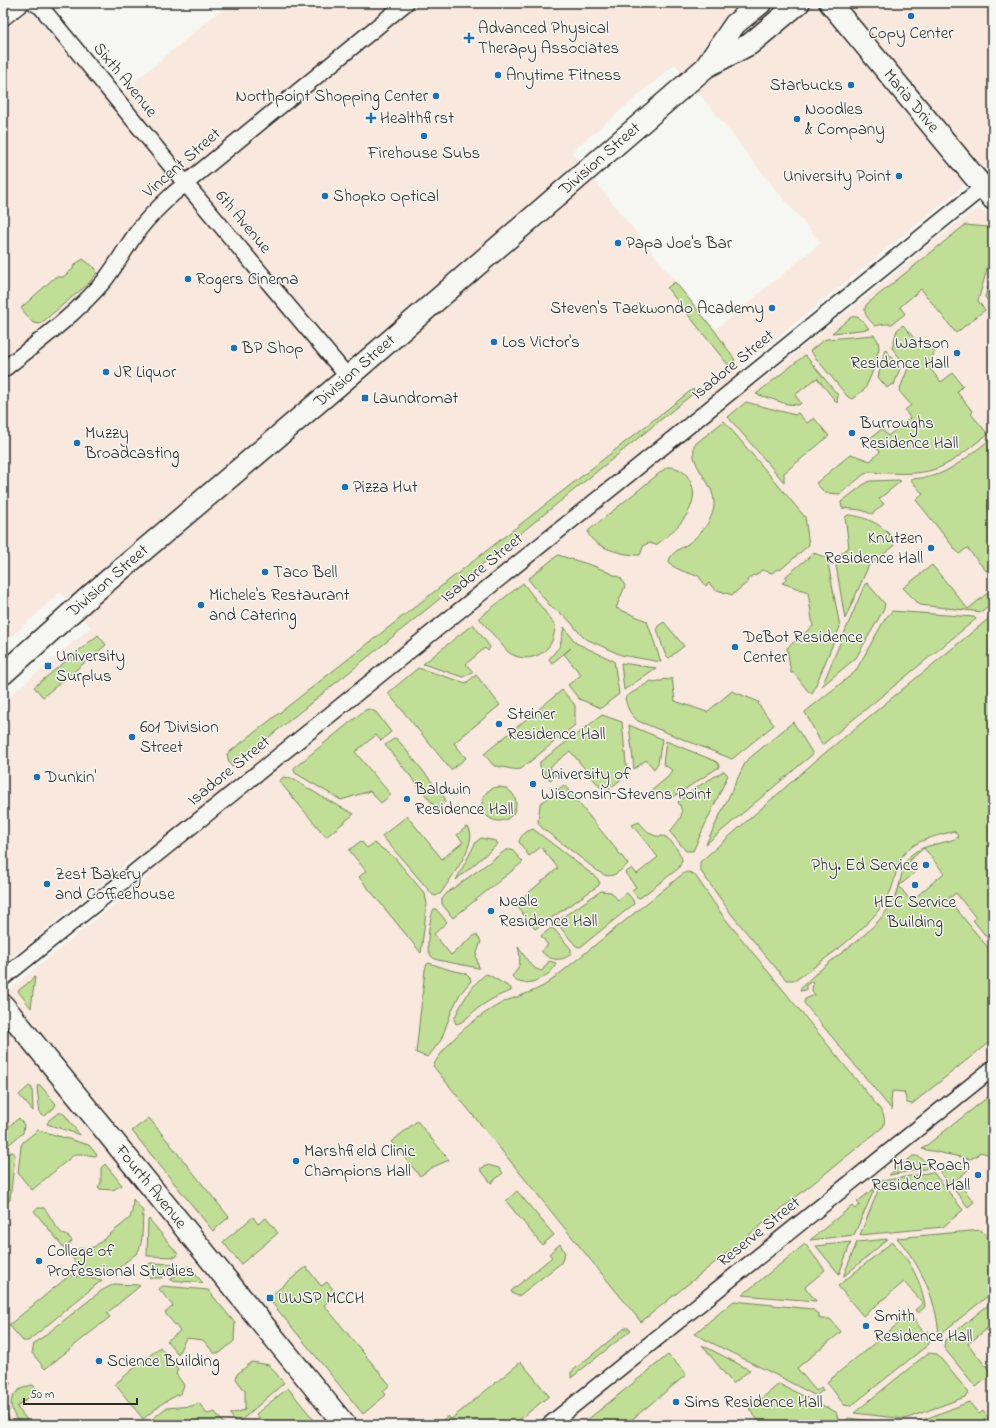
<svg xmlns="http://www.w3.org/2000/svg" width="996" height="1428" viewBox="0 0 996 1428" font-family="'Indie Flower',sans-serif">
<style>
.built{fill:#f8e8dd;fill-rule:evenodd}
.green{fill:#c0de96;stroke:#768460;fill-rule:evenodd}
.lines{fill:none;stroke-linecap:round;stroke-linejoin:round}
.street-casing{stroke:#2b2b2b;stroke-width:18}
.secondary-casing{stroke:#2b2b2b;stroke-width:24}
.street{stroke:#f6f6f2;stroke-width:15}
.secondary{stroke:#f6f6f2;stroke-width:21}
.poi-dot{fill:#1f6fb2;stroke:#f6f6f2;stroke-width:1.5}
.labels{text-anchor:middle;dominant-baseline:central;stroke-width:3;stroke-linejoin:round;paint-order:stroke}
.poi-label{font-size:17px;fill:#2b2b2b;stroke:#f6f6f2;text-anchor:start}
.street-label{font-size:17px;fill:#2b2b2b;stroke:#f6f6f2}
</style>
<rect width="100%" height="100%" fill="#f6f6f2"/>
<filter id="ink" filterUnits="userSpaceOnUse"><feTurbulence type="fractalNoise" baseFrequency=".025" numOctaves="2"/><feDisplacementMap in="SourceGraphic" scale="8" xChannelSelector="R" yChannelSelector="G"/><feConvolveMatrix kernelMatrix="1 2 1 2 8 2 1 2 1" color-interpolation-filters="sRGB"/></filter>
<g filter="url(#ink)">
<!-- built -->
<path class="built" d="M230 3H993V177L984 166 963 184 959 190 741 367 756 385 971 212 980 209 993 221V1425H3V995L148 877 133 858 3 964V702L91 627 60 592 3 645V30L23 14 28 12 34 14 109 103ZM675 64 709 105 763 174 821 243 715 330 571 152Z"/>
<!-- green -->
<path class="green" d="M965 225 987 227C989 229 992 232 993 234 996 242 981 289 978 301L985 310 956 333 921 289 900 307 905 314 892 324H884L875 326C869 319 861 313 867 304Z
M83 259 95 268 97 273 88 284 40 324 33 323 21 308 55 277H63L73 269 74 265Z
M993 268V303L991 305 985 297Z
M675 282 715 331 735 360 728 365 667 288Z
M851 317C860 315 864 322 869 329L832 333Z
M903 325 922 348 929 343 935 351 928 366 941 382 953 373 963 386 957 392 973 412 971 414 988 434C974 444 960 457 945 465 922 477 894 473 869 472L863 475 840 494 825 493 816 483 851 454 870 461 880 452 869 439 882 429 888 436 910 418 905 410 911 405 899 391 908 368 892 348 897 330Z
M874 335 878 341 879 348 872 373 865 389 852 399 848 397 810 351 822 341 827 339Z
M885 349 900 368 894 385 892 384 887 388 878 377Z
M805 355 838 395 837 403 817 378 795 395 801 403 799 405 787 404 756 394Z
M693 389 695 392 232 767 229 763 227 754Z
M746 402 795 415 798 413 807 423 814 418 829 436 784 473V482L728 417Z
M724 421 805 517 809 545 780 570 777 569 772 573 762 570 755 576 753 575 747 580 748 582 732 595 714 589 709 583 706 586 697 574 696 576C688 572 671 569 669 561 671 552 682 548 689 543 701 534 715 518 714 502 714 487 700 475 695 460 693 456 694 450 694 445Z
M992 438 993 440V565L986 571 967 548 959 554 916 500 923 494 910 479C920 478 930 478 939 474 958 466 975 451 992 438Z
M667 467C676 467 683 470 688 477 706 504 675 531 656 545L649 543 644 545 640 555C626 556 589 547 588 531Z
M898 480 901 481 879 499 884 504 872 514 861 510 842 508 841 502 867 482 870 481Z
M848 515C864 516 879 523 890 535 893 539 895 542 893 547L869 565 845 619 835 559 849 547 845 517Z
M814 553 827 558 840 627 812 694 807 690 794 673H791L787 648 813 626 808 592 782 583 786 580V576Z
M558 555 594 566 621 578 625 586 616 608 647 621 661 662 621 655 584 638 566 617 551 607 528 579Z
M932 565 968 609 990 591 993 603 982 612 920 605 903 588Z
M523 583 555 625C555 631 554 636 552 641 544 658 523 663 508 652L479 618Z
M867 583 885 604 884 609 856 658 822 686 865 584Z
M892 611 974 617 976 619 822 745 805 712 855 672 885 619Z
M993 615V945L973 920 976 918 956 893 948 899 993 954V1039L912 1104 907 1103 904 1092 892 1091 891 1102 892 1110 804 1003 805 999 815 995 812 991 813 981 806 985V990L800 991C802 981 853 945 864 935 877 923 891 909 897 892 902 880 901 864 911 855 924 843 944 845 959 837L954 831C941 835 928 837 916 844 894 857 899 870 891 890 887 900 879 910 872 918 850 942 822 961 796 980H786L732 915 700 870V862L820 757ZM924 848 944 873 911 901 899 886 918 870 910 860Z
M664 622 684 646 669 658 665 654 657 629 658 626Z
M473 624 490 647 488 651 485 648 466 664 473 672 463 677 423 664Z
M564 627 576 643 614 661 619 694 601 708 579 699 568 685 581 675 564 654 571 648 552 663 549 659 560 646Z
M98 635 106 645 43 697 34 687Z
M621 663 656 668 624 690Z
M418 668 466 683 476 675 500 705 454 743 466 758 451 770 388 693Z
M672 678 675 701 707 712 732 691 759 702 758 704 774 725 732 759 638 721C630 714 627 708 625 698L627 696 651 681 655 682 658 681H662L664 679 668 680Z
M562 690 575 705V725L521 769C513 771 503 766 494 766L484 754Z
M369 709 376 712 391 732 381 741 376 735 355 752 391 795 381 803 370 791 341 800 295 773 294 770V768L365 710Z
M602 715 622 722 627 774 605 793 570 751 550 767 556 775 550 780 540 767V762Z
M793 722 813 754 706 844 746 761Z
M629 725 662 739 658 763 654 769 646 760 634 769Z
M395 738 398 740 445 798V802L437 809 385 745Z
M666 741 715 761 718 763 719 767 673 797C666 791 657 795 651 791L668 777 672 770 663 764Z
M724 771 728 775 693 851H686L670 832C677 821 687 817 678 802L697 787Z
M283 777 293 779 327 800 354 814 326 837 279 781Z
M564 785 628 864C618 872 612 881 599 872L542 828 538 822 540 804Z
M482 804a17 17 0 1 1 34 0a17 17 0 1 1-34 0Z
M407 816 442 859 463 842 457 835 466 827H468C480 841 449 880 441 893L436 896 433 895 382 836Z
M639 822C644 828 649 834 656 836 660 837 662 835 666 837 671 840 682 855 682 860L679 868 640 898 637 897 632 890 636 887 625 873 632 868 637 874 658 857 632 825Z
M533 829 597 878 600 883 598 886 535 929 515 904 558 868 541 847 529 856 519 842C520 836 526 831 533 829Z
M481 838 496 841 498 844 456 880 476 842Z
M361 841 367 848 374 843 394 857 425 894 427 904 421 953 359 877 366 871 349 850Z
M506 850H512L523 862 453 918 442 904V899L447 893Z
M688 872 694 874 697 878 723 916 880 1109C884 1115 886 1119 883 1127L641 1322 433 1066C447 1040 479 1014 506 1001 520 995 535 992 548 983L684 873Z
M601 891 611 892 618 900 627 893 633 900 634 904 583 945 580 947 576 946 559 926 557 923 558 920Z
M434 909H436L447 922 434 934 451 955 476 934 481 941 476 956 479 968H478L438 960C435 959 431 957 430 954 425 947 430 916 434 909Z
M551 928 554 929 571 949V954C562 962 549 961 541 951L548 945 541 936Z
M518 947C524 955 532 970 542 971L549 961 556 963C553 977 520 992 512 976 521 968 521 958 518 947Z
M429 963 450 970 465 973 470 978 471 981 460 994 452 1010 441 1040 428 1057 416 1053 425 970 427 964Z
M486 974 489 975 511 988V991C498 995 488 1001 477 1009 470 1014 464 1023 456 1024L454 1019C461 1004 472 984 486 974Z
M35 977 31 1008 18 991Z
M38 1085H40L56 1104 54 1108 45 1116 40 1114 37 1087Z
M29 1086 32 1088 33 1111 19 1095Z
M993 1093V1150L988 1154 979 1152 977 1156 970 1159 922 1149Z
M58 1113H63L65 1115 80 1135 47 1124 49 1120Z
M19 1118 24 1125 23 1133 3 1149V1131Z
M149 1118 229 1217 213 1231 132 1131Z
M417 1121 449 1160 433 1167 420 1176 391 1142Z
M38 1130 89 1145 97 1155 95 1156 81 1154H75L32 1190 18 1173 21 1146 23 1142Z
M11 1152H13L15 1155 10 1200 3 1206V1157Z
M913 1156C921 1155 925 1162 930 1168L889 1175Z
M105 1164 122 1185 113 1190 100 1189 98 1187 101 1183V1168Z
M488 1165 499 1168 503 1173 491 1183 480 1169Z
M961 1166H966L968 1170 956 1180 974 1202 968 1207 939 1171Z
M933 1172 963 1210 943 1227 860 1235 882 1181Z
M875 1188 854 1235 810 1240 852 1206 855 1209 860 1205 857 1202Z
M517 1191 554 1235 542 1245 506 1201Z
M133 1199 143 1211C142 1223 144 1244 137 1253L112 1273 108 1274 76 1269 79 1267 70 1255 80 1248H88L94 1247 130 1218 132 1211Z
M38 1208H44C51 1216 54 1226 62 1233 66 1236 70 1236 72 1241L65 1249 34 1211Z
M253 1217 258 1224 266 1218 278 1233 241 1264 223 1242Z
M149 1219 178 1254 176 1257 147 1256 148 1220Z
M981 1230 993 1243V1292L939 1335C936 1299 921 1265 897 1238Z
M888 1239 843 1277 857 1242Z
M851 1242 839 1274 816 1246Z
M892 1242C909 1258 923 1284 925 1307L918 1313 915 1310 923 1303 904 1282 863 1316 838 1286Z
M560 1244 565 1253 561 1263 520 1295 518 1296 513 1294 511 1291 552 1257 549 1254Z
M805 1244 825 1270 805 1287 816 1301 742 1295Z
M150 1263 179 1264 161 1278H150L148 1275V1266Z
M188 1266 203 1283 170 1280Z
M306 1267 321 1286 327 1282 337 1294 324 1305 390 1385 383 1391 386 1395 363 1414 268 1298Z
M70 1275 102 1280 28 1341H23L9 1325Z
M114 1284 138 1285 140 1286 107 1313 110 1317 45 1369 32 1353 34 1344 101 1291Z
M163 1286 208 1290 235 1323 234 1341 220 1353H214L203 1340 186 1338 178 1354 167 1341 180 1331 165 1313 173 1306 159 1289Z
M734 1301 812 1309 818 1314 820 1319H830L841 1332 797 1368 816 1391 821 1387 823 1390 816 1396 780 1377 694 1334Z
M993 1301V1324L968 1344 992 1374 976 1387 944 1348 945 1340Z
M910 1314 924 1333 927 1331 930 1334 929 1344 851 1406 844 1405 827 1382Z
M625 1328H629L631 1330 571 1378V1372Z
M702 1345 750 1370 733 1384Z
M160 1347 178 1369 176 1374 184 1385 181 1393 163 1403 143 1419 115 1384Z
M928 1353 937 1354 969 1393 965 1397 905 1419 854 1413Z
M668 1355 678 1365 686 1375 625 1425H581Z
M252 1362 269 1365 284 1383 237 1424 230 1414 245 1410V1391L236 1379 237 1374Z
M521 1362 549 1396 513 1425H436L448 1416 451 1419Z
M3 1373 6 1374 11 1382 4 1397 3 1405 12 1425H3Z
M779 1384 836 1412 838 1419 833 1425H762L749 1409Z
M33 1385 38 1390 17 1407 31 1425H19C17 1419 11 1411 11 1404 11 1393 23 1386 33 1385Z
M288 1388 318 1425H265L256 1414Z
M969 1402 979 1414 983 1411 993 1425H910Z
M199 1403 207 1414 215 1412 225 1425H157L152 1419 166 1408 192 1406Z
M848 1418 895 1424 842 1425Z"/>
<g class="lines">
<!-- street casing -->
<g class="street-casing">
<path id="street" d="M34 3 41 7 185 183 348 377
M3 18 22 3
M3 370C38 342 75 315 104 281 117 265 126 247 138 231 148 217 161 205 174 193L406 3
M3 978 670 441 983 187
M549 1425 993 1068"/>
</g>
<!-- secondary casing -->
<g class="secondary-casing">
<path id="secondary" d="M830 3 993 199
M707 65 735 24 761 3
M3 674 92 594 348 377 706 67 750 44 799 3
M3 1005 345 1425"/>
</g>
<!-- street -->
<use href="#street" class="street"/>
<!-- secondary -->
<use href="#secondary" class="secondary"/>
</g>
</g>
<!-- markers -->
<g class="poi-dot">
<circle cx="911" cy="16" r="4"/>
<path d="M467 32h4v4h4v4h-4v4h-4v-4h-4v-4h4z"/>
<circle cx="498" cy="75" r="4"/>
<circle cx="851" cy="85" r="4"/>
<circle cx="436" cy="96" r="4"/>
<path d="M369 112h4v4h4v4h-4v4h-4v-4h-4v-4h4z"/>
<circle cx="797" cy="119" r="4"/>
<circle cx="424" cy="136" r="4"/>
<circle cx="899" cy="176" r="4"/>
<circle cx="325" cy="196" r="4"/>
<circle cx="618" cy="243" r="4"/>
<circle cx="188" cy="279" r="4"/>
<circle cx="772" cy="308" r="4"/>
<circle cx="494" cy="342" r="4"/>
<circle cx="234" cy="348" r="4"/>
<circle cx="957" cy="353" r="4"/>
<circle cx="106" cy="372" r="4"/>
<rect x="361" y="394" width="8" height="8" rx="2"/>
<circle cx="852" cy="433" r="4"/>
<circle cx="77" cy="443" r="4"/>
<circle cx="345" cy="487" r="4"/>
<circle cx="931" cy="548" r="4"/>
<circle cx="265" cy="572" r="4"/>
<circle cx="201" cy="605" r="4"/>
<circle cx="735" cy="647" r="4"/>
<rect x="44" y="662" width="8" height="8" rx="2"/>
<circle cx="499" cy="724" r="4"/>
<circle cx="132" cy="737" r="4"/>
<circle cx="37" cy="777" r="4"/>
<circle cx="533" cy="784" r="4"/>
<circle cx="407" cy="799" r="4"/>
<circle cx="926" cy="865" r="4"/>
<circle cx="47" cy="884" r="4"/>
<circle cx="915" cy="885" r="4"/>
<circle cx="491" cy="911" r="4"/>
<circle cx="296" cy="1161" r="4"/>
<circle cx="978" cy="1175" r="4"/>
<circle cx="39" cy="1261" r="4"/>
<rect x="266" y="1294" width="8" height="8" rx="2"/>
<circle cx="866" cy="1326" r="4"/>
<circle cx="99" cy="1361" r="4"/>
<circle cx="676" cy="1402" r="4"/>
</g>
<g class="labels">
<!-- poi labels -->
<g class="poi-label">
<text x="478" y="28">Advanced Physical<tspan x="478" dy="20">Therapy Associates</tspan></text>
<text x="911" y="33" text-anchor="middle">Copy Center</text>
<text x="506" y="75">Anytime Fitness</text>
<text x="843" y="85" text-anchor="end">Starbucks</text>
<text x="428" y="96" text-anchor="end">Northpoint Shopping Center</text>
<text x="805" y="109">Noodles<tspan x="805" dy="20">&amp; Company</tspan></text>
<text x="380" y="118">Healthfirst</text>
<text x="424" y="153" text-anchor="middle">Firehouse Subs</text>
<text x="891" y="176" text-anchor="end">University Point</text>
<text x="333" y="196">Shopko Optical</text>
<text x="626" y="243">Papa Joe's Bar</text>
<text x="196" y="279">Rogers Cinema</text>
<text x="764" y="308" text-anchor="end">Steven's Taekwondo Academy</text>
<text x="502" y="342">Los Victor's</text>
<text x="949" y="343" text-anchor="end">Watson<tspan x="949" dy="20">Residence Hall</tspan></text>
<text x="242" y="348">BP Shop</text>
<text x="114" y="372">JR Liquor</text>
<text x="373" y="398">Laundromat</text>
<text x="860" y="423">Burroughs<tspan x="860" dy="20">Residence Hall</tspan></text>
<text x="85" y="433">Muzzy<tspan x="85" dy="20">Broadcasting</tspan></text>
<text x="353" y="487">Pizza Hut</text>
<text x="923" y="538" text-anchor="end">Knutzen<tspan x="923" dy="20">Residence Hall</tspan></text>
<text x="273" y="572">Taco Bell</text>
<text x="209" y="595">Michele's Restaurant<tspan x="209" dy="20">and Catering</tspan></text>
<text x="743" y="637">DeBot Residence<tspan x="743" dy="20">Center</tspan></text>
<text x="56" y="656">University<tspan x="56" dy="20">Surplus</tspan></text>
<text x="507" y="714">Steiner<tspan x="507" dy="20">Residence Hall</tspan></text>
<text x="140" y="727">601 Division<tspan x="140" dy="20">Street</tspan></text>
<text x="541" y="774">University of<tspan x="541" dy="20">Wisconsin–Stevens Point</tspan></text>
<text x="45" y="777">Dunkin'</text>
<text x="415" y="789">Baldwin<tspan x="415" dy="20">Residence Hall</tspan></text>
<text x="918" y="865" text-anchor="end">Phy. Ed Service</text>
<text x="55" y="874">Zest Bakery<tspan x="55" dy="20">and Coffeehouse</tspan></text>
<text x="499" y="901">Neale<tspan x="499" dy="20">Residence Hall</tspan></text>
<text x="915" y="902" text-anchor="middle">HEC Service<tspan x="915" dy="20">Building</tspan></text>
<text x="304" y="1151">Marshfield Clinic<tspan x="304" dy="20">Champions Hall</tspan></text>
<text x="970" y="1165" text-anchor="end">May–Roach<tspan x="970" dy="20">Residence Hall</tspan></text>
<text x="47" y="1251">College of<tspan x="47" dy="20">Professional Studies</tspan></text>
<text x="278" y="1298">UWSP MCCH</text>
<text x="874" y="1316">Smith<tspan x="874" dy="20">Residence Hall</tspan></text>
<text x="107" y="1361">Science Building</text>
<text x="684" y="1402">Sims Residence Hall</text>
</g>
<!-- street labels -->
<g class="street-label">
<text transform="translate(125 80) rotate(51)">Sixth Avenue</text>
<text transform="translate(911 101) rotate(50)">Maria Drive</text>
<text transform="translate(600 159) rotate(-41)">Division Street</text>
<text transform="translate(182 163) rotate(-41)">Vincent Street</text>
<text transform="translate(243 222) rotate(50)">6th Avenue</text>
<text transform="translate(733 365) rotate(-39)">Isadore Street</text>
<text transform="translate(355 371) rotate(-41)">Division Street</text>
<text transform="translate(482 568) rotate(-39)">Isadore Street</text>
<text transform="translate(108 581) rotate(-41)">Division Street</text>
<text transform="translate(229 771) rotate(-39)">Isadore Street</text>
<text transform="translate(151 1187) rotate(51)">Fourth Avenue</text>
<text transform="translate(759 1232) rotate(-39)">Reserve Street</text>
</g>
</g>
<!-- margin -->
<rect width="996" height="1428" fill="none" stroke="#f6f6f2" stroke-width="16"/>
<rect x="8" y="8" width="980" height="1412" fill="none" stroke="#2b2b2b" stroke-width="1.5" filter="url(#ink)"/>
<!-- scale -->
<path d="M24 1398v6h113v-6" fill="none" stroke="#2b2b2b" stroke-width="2"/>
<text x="30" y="1398" font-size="12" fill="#2b2b2b" stroke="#f6f6f2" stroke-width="3" paint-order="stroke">50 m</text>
</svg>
